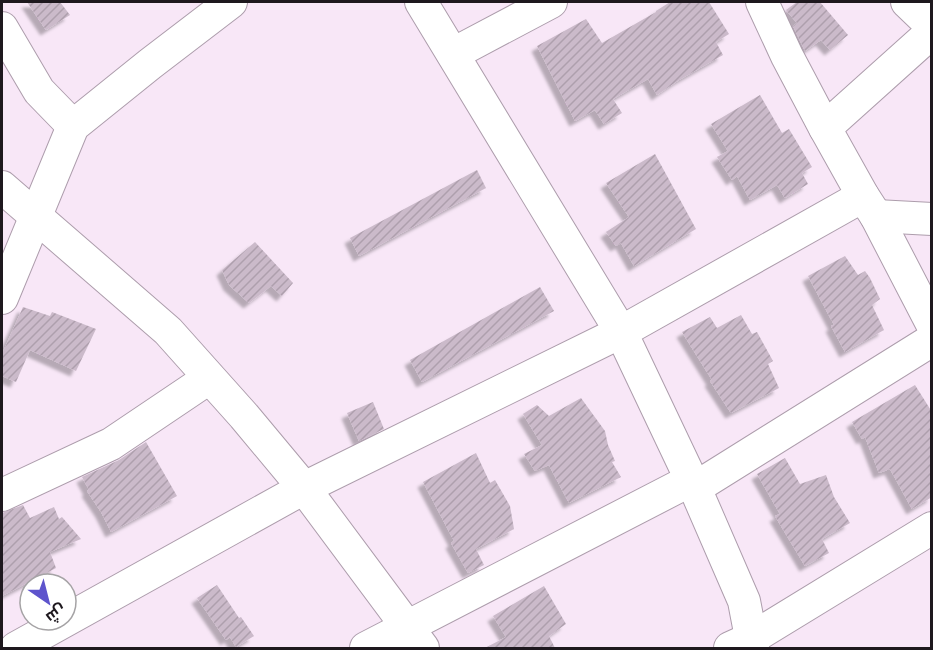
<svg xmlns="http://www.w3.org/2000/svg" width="933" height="650" viewBox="0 0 933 650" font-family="Karla,Cairo,sans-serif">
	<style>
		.building { fill: url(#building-hatch); filter: url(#shadow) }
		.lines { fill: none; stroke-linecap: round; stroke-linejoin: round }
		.minor-casing { stroke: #ad9dac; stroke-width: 34 }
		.minor { stroke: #fff; stroke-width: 32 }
	</style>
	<defs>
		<pattern id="building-hatch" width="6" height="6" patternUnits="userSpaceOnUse" patternTransform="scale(1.5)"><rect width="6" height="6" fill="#cbbaca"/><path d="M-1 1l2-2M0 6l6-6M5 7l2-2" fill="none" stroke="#ae9fad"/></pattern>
		<filter id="shadow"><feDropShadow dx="-5.5" dy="5.5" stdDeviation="1.5" flood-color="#0004"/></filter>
	</defs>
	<rect width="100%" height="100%" fill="#f8e7f7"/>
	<!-- building -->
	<g class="building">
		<polygon points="27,2 60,2 70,15 46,30"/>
		<polygon points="670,2 709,2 729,34 716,42 723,55 679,80 657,95 648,79 613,99 622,113 604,124 595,110 575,121 537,46 586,19 602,43 656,12 656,11"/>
		<polygon points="797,2 820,2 848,35 830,50 821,40 805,51 793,26 797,23 786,10"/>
		<polygon points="760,95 782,133 789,129 812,167 802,173 808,184 785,198 777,185 750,200 737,176 732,180 717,157 728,151 711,124"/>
		<polygon points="655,154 696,229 634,266 621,243 616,246 606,232 629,217 606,183"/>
		<polygon points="477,170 486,188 359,256 350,238"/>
		<polygon points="255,242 293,283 282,296 271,286 249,303 229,285 222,270"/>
		<polygon points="845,256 858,275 865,271 870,278 880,299 872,305 884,330 845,352 831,326 834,325 808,276"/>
		<polygon points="540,287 554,311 422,382 410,360"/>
		<polygon points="23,307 50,316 52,312 96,329 76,371 30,350 16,382 2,376 2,354"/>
		<polygon points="741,315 752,334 757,332 773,361 768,364 779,388 731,413 710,381 712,380 682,332 710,317 717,328"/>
		<polygon points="915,385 932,412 932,497 912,509 890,469 879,473 865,437 862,439 852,422"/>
		<polygon points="581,398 605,431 608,445 615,461 612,462 621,477 569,503 549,465 535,471 524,454 542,445 523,414 537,405 549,416"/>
		<polygon points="373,402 384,429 359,441 347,413"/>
		<polygon points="146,442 177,496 111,532 101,512 87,491 89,490 82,477 119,460"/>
		<polygon points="476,453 490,483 495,480 510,506 514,529 476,549 484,565 468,573 451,543 454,541 423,482"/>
		<polygon points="785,458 800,484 826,475 834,497 850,523 822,539 829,553 805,566 775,516 780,514 757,474"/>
		<polygon points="23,505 30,518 54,507 59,519 62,517 81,539 50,552 56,568 2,596 2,513"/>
		<polygon points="217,585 239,618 241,617 254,636 236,647 230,637 226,640 197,598"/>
		<polygon points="544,586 566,624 549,636 555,648 485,648 506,637 493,616"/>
	</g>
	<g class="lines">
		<defs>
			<g id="minor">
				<polyline points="421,2 621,332 695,488 744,601 753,648"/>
				<polyline points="762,2 787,56 825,128"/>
				<polyline points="907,2 932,26"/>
				<polyline points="2,28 39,91 73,126"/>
				<polyline points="932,32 825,128 863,196 876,216 932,324"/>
				<polyline points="453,54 551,2"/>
				<polyline points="2,187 168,331 244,416 304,488 423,648"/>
				<polyline points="876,216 932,219"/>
				<polyline points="2,298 73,126 150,64 231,2"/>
				<polyline points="695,488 932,340"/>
				<polyline points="2,495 111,444 209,378"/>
				<polyline points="16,648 304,488 621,332 863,196"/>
				<polyline points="366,648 691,480"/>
				<polyline points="730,648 752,638 932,528"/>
			</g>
		</defs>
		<!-- minor casing -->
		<use href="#minor" class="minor-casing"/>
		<!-- minor -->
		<use href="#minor" class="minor"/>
	</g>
	<!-- border -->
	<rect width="933" height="650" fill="none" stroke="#1e181e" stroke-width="6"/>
	<!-- north arrow -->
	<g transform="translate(48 602) rotate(145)"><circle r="28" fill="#ffffff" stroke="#a5a3a5" stroke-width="1.5"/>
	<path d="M0-4.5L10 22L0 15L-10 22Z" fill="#5e54cc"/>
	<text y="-9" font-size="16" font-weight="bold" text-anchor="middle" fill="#1e181e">ش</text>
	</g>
</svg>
